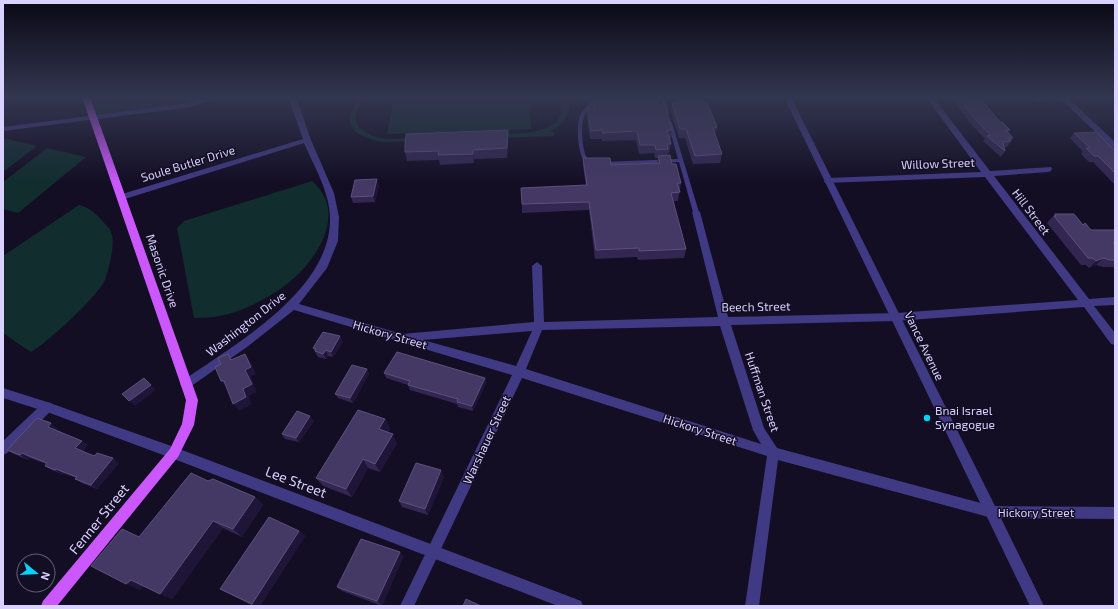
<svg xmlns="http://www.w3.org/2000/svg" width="1118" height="609" viewBox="0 0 1118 609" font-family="'Exo 2',sans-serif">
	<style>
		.green { fill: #112d2e }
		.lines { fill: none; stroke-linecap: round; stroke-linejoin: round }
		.service { fill: #403983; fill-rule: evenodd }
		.minor { fill: #403983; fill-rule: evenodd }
		.tertiary { fill: #403983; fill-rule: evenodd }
		.primary { fill: #cb58ff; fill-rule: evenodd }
		.wall { fill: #332752 }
		.shaded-wall { fill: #1e1538 }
		.building { fill: #443965; stroke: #5c517d }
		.poi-dot { fill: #00d3fc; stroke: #130e24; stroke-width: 1.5 }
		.labels { text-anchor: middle; stroke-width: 3; stroke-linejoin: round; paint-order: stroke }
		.street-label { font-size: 12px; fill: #d9d1ff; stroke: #130e24 }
		.poi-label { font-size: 12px; fill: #d9d1ff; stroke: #130e24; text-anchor: start }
		.near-street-label { font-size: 14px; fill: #d9d1ff; stroke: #130e24 }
	</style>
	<rect width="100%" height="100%" fill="#130e24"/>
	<!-- green -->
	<g class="green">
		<polygon points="86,97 210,97 191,103 93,117"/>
		<path d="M364 97H371C339 117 361 137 389 139L522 133C540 132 560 127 563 107L559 97H565C576 112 563 125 549 132H554V136L387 142C358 140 333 122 364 97Z"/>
		<polygon points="394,97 529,97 531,129 387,134"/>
		<polygon points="3,138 37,146 3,172"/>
		<polygon points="47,148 86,157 18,213 3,209 3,182"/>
		<path d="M312 181C346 210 321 254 294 278 281 290 264 300 248 307 231 315 213 318 194 318L177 228 184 221Z"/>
		<path d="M79 205C91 208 97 215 105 224 107 226 110 229 111 232 116 242 109 269 105 280 98 296 47 343 31 352L3 333V256Z"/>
	</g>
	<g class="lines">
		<!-- service -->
		<g class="service">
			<path d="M598 97H604C597 102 589 106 585 115 580 124 582 146 586 156 587 159 590 161 592 163L590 165C587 163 584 162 583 159 578 151 576 124 580 115 584 107 591 102 598 97Z"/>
			<polygon points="661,97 665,97 668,110 668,111 664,111 664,110"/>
			<polygon points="668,122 672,122 672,123 699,212 698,213 694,213 693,212 679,162 603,166 601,164 603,162 678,159 668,123"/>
		</g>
		<!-- minor -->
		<g class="minor">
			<polygon points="207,97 219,97 191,107 3,131 3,127 190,103"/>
			<path d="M288 97H296L311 140 334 193 339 217 338 241 327 268 299 304 402 334 534 322 532 266 537 262 542 266 544 322 718 317 692 212 696 209 700 212 728 317 896 313 1078 300 985 177 825 183 824 181 828 178 981 172 926 97H933L990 171 1051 167 1052 169 1051 171 1048 172 994 176 1089 299 1115 297V305L1094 306 1115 333V345L1111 344 1084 307 896 321 731 325 764 428 777 448 992 506 1115 507V519L992 518 778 460 759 606H745L767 456 522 378 414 606H400L512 375 294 310 247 347 190 387 186 389 182 387 180 384 182 381C235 344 331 291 330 218 330 193 314 166 304 143L125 199H119L118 197 119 195 303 139ZM720 326 753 430 761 444 526 369 542 330ZM532 331 516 366 423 340Z"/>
			<polygon points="1059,97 1067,97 1115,142 1115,149 1112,148"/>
			<polygon points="47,402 51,403 53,407 51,411 7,453 3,455 3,441 43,403"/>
		</g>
		<!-- tertiary -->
		<g class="tertiary">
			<polygon points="784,97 791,97 996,508 1044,606 1030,606"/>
			<polygon points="3,388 47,402 174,447 576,599 581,601 583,606 558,606 174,459 47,412 3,398"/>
		</g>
		<!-- primary -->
		<polygon class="primary" points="82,97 90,97 198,400 194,425 178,457 57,606 41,606 43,601 170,449 182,424 186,400"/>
	</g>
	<!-- wall -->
	<g class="wall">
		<polygon points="601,97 657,97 659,104 672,130 671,138 669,138 671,144 669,153 668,153 667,155 672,164 681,183 678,201 673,201 686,249 684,258 638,260 637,257 595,259 589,210 522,213 522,204 586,186 583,166 583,158 611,165 657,163 658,158 655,158 654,153 639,154 636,140 602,141 602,139 590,139 587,117 587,108 593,108 593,101 601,101"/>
		<polygon points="673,97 703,97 717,127 715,134 722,154 720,163 693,164 685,138 679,138 671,112 672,103 675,103"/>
		<polygon points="950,97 973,97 1010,130 1008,132 1013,138 1007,147 1004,147 1005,151 1001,157 983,141 985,139 972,125"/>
		<polygon points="1032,97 1052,97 1049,102 1037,102"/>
		<polygon points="508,130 508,140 507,158 474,159 474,163 440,165 439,160 407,161 405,152"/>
		<polygon points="1074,133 1115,151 1115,185 1093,162 1089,162 1081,154 1083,152 1070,138"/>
		<polygon points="379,185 375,202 353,203 351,197"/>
		<polygon points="1055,214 1083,225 1091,230 1115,230 1115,267 1103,267 1096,265 1089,268 1086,265 1081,265 1047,223"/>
		<polygon points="343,342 333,357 328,356 326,359 318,357 313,348"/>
		<polygon points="367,369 369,374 353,403 338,398 335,394"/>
		<polygon points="384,373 485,378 486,383 473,411 458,407 457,404 410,390 408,385 386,378"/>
		<polygon points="385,419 390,428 388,432 397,443 380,472 368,468 352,497 323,486 316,478"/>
		<polygon points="314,421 299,442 285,439 282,434"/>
		<polygon points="57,428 56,430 88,445 83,451 94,456 119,463 97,489 82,483 75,479 76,478 63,473 62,474 52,470 45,466 46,464 30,458 28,460 14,454 7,450"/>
		<polygon points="444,477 428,515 402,507 399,501"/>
		<polygon points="255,497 263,505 242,537 223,528 172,599 144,586 139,590 139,537"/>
		<polygon points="299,531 305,536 260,606 253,606 220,589"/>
		<polygon points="400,552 403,557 382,606 342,591 337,587"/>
	</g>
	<!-- shaded-wall -->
	<g class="shaded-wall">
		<polygon points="508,130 508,140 507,158 507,148"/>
		<polygon points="473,150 474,159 474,163 473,154"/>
		<polygon points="377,179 379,185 375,202 373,196"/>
		<polygon points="1103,258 1096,265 1089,268 1096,261"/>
		<polygon points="340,336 343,342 333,357 331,352"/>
		<polygon points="326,350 328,356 326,359 323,354"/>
		<polygon points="245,354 250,361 256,374 251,377 257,392 249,396 252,404 240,411 233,404 243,389"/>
		<polygon points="367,369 369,374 353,403 350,398"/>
		<polygon points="485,378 486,383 473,411 472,406"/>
		<polygon points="221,381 224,381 227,389"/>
		<polygon points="151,385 156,390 135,406 129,401"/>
		<polygon points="310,416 314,421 299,442 296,438"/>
		<polygon points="385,419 390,428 384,438 379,429"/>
		<polygon points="51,423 57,428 54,431 48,427"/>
		<polygon points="393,434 397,443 380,472 375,464"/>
		<polygon points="82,441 88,445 81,453 75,448"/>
		<polygon points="22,453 30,458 28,460 20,455"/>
		<polygon points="113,458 119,463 97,489 91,485"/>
		<polygon points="363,459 368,468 352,497 346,489"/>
		<polygon points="56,469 63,473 62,474 55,470"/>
		<polygon points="441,470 444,477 428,515 425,509"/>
		<polygon points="255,497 263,505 242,537 233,529"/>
		<polygon points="213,521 223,528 172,599 160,594"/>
		<polygon points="299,531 305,536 260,606 254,606 252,604"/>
		<polygon points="400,552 403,557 382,606 377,601"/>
		<polygon points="131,580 144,586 139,590 126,584"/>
	</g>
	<!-- building -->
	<g class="building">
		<polygon points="601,97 657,97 659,104 665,104 672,130 667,130 671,144 667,144 668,149 656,150 655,145 640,145 637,131 603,133 602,130 591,131 587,108 594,108 593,101 602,101"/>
		<polygon points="677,97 703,97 704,102 707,102 717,127 713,128 722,154 695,156 686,129 680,129 672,103 679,103"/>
		<polygon points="958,97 980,98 1000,122 1002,122 1010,130 1006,130 1013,138 1009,138 1011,141 1003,142 1005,151 987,136 990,135 976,120"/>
		<polygon points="508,130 507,148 473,150 473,154 438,155 439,151 405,152 405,146 406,134"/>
		<polygon points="1096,132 1115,151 1115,173 1098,156 1094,156 1086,148 1090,148 1074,133"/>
		<polygon points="670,155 672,164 676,164 681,183 677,183 680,192 671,193 686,249 639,251 639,248 596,250 589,202 522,204 521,188 587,185 583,158 610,158 611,165 660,163 658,156"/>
		<polygon points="377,179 373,196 351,197 355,180"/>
		<polygon points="1055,214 1074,214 1083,225 1085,223 1091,230 1115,230 1115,243 1113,242 1115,245 1115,260 1110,260 1103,258 1096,261 1093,258 1088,258 1054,216 1056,216"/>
		<polygon points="323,332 340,336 331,352 326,350 323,354 315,351 316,349 313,348"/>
		<polygon points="397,352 485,378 472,406 457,402 458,399 408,385 410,381 384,373"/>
		<polygon points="228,354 231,360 245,354 251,367 245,370 252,384 243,389 246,397 233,404 224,381 221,381 215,367 221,364 218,358"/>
		<polygon points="352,365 367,369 350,398 335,394"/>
		<polygon points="144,378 151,385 129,401 122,394"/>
		<polygon points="358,410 385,419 379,429 393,434 375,464 363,459 346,489 316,478"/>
		<polygon points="297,411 310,416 296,438 282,434"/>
		<polygon points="37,418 51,423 48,427 82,441 75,448 94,456 97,453 113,458 91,485 75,479 77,477 56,469 55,470 45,466 47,463 22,453 20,455 7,450"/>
		<polygon points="416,463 441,470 425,509 399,501"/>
		<polygon points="191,473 208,481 213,479 255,497 233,529 213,521 160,594 131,580 126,584 91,566 122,529 139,537"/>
		<polygon points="269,517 299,531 252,604 220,589"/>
		<polygon points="361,539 400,552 377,601 337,587"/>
		<polygon points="466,599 481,606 463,606"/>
	</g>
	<!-- sky -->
	<linearGradient id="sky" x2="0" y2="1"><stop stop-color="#0a0814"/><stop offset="0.53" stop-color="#333650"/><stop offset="1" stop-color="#333650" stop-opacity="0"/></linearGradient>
	<rect width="1118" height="183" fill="url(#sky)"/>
	<!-- markers -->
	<circle class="poi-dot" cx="927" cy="418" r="4"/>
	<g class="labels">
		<!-- street labels -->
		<g class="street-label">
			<text transform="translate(188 164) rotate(-17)" y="4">Soule Butler Drive</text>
			<text transform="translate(938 164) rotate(-2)" y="4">Willow Street</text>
			<text transform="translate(1031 212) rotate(53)" y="4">Hill Street</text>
			<text transform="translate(162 271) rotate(71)" y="4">Masonic Drive</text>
			<text transform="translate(756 307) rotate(-1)" y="4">Beech Street</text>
			<text transform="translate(246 324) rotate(-38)" y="4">Washington Drive</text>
			<text transform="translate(390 335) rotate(16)" y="4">Hickory Street</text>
			<text transform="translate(924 346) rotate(64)" y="4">Vance Avenue</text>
			<text transform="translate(762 392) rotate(71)" y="4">Huffman Street</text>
			<text transform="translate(700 430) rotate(18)" y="4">Hickory Street</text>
			<text transform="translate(487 440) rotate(-65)" y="4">Warshauer Street</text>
			<text x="1036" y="517">Hickory Street</text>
		</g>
		<!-- poi labels -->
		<g class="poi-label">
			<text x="935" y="415">Bnai Israel<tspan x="935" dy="14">Synagogue</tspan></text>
		</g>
		<!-- near-street labels -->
		<g class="near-street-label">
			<text transform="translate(296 482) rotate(21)" y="5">Lee Street</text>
			<text transform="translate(99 519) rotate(-51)" y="5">Fenner Street</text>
		</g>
	</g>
	<!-- border -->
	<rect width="1118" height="609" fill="none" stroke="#d9d1ff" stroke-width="8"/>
	<!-- north arrow -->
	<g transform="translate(36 573) rotate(108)"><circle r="19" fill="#130e24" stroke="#625c7c"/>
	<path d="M0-3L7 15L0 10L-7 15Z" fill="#00d3fc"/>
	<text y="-6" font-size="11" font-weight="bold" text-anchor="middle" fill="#d9d1ff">N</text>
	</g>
</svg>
